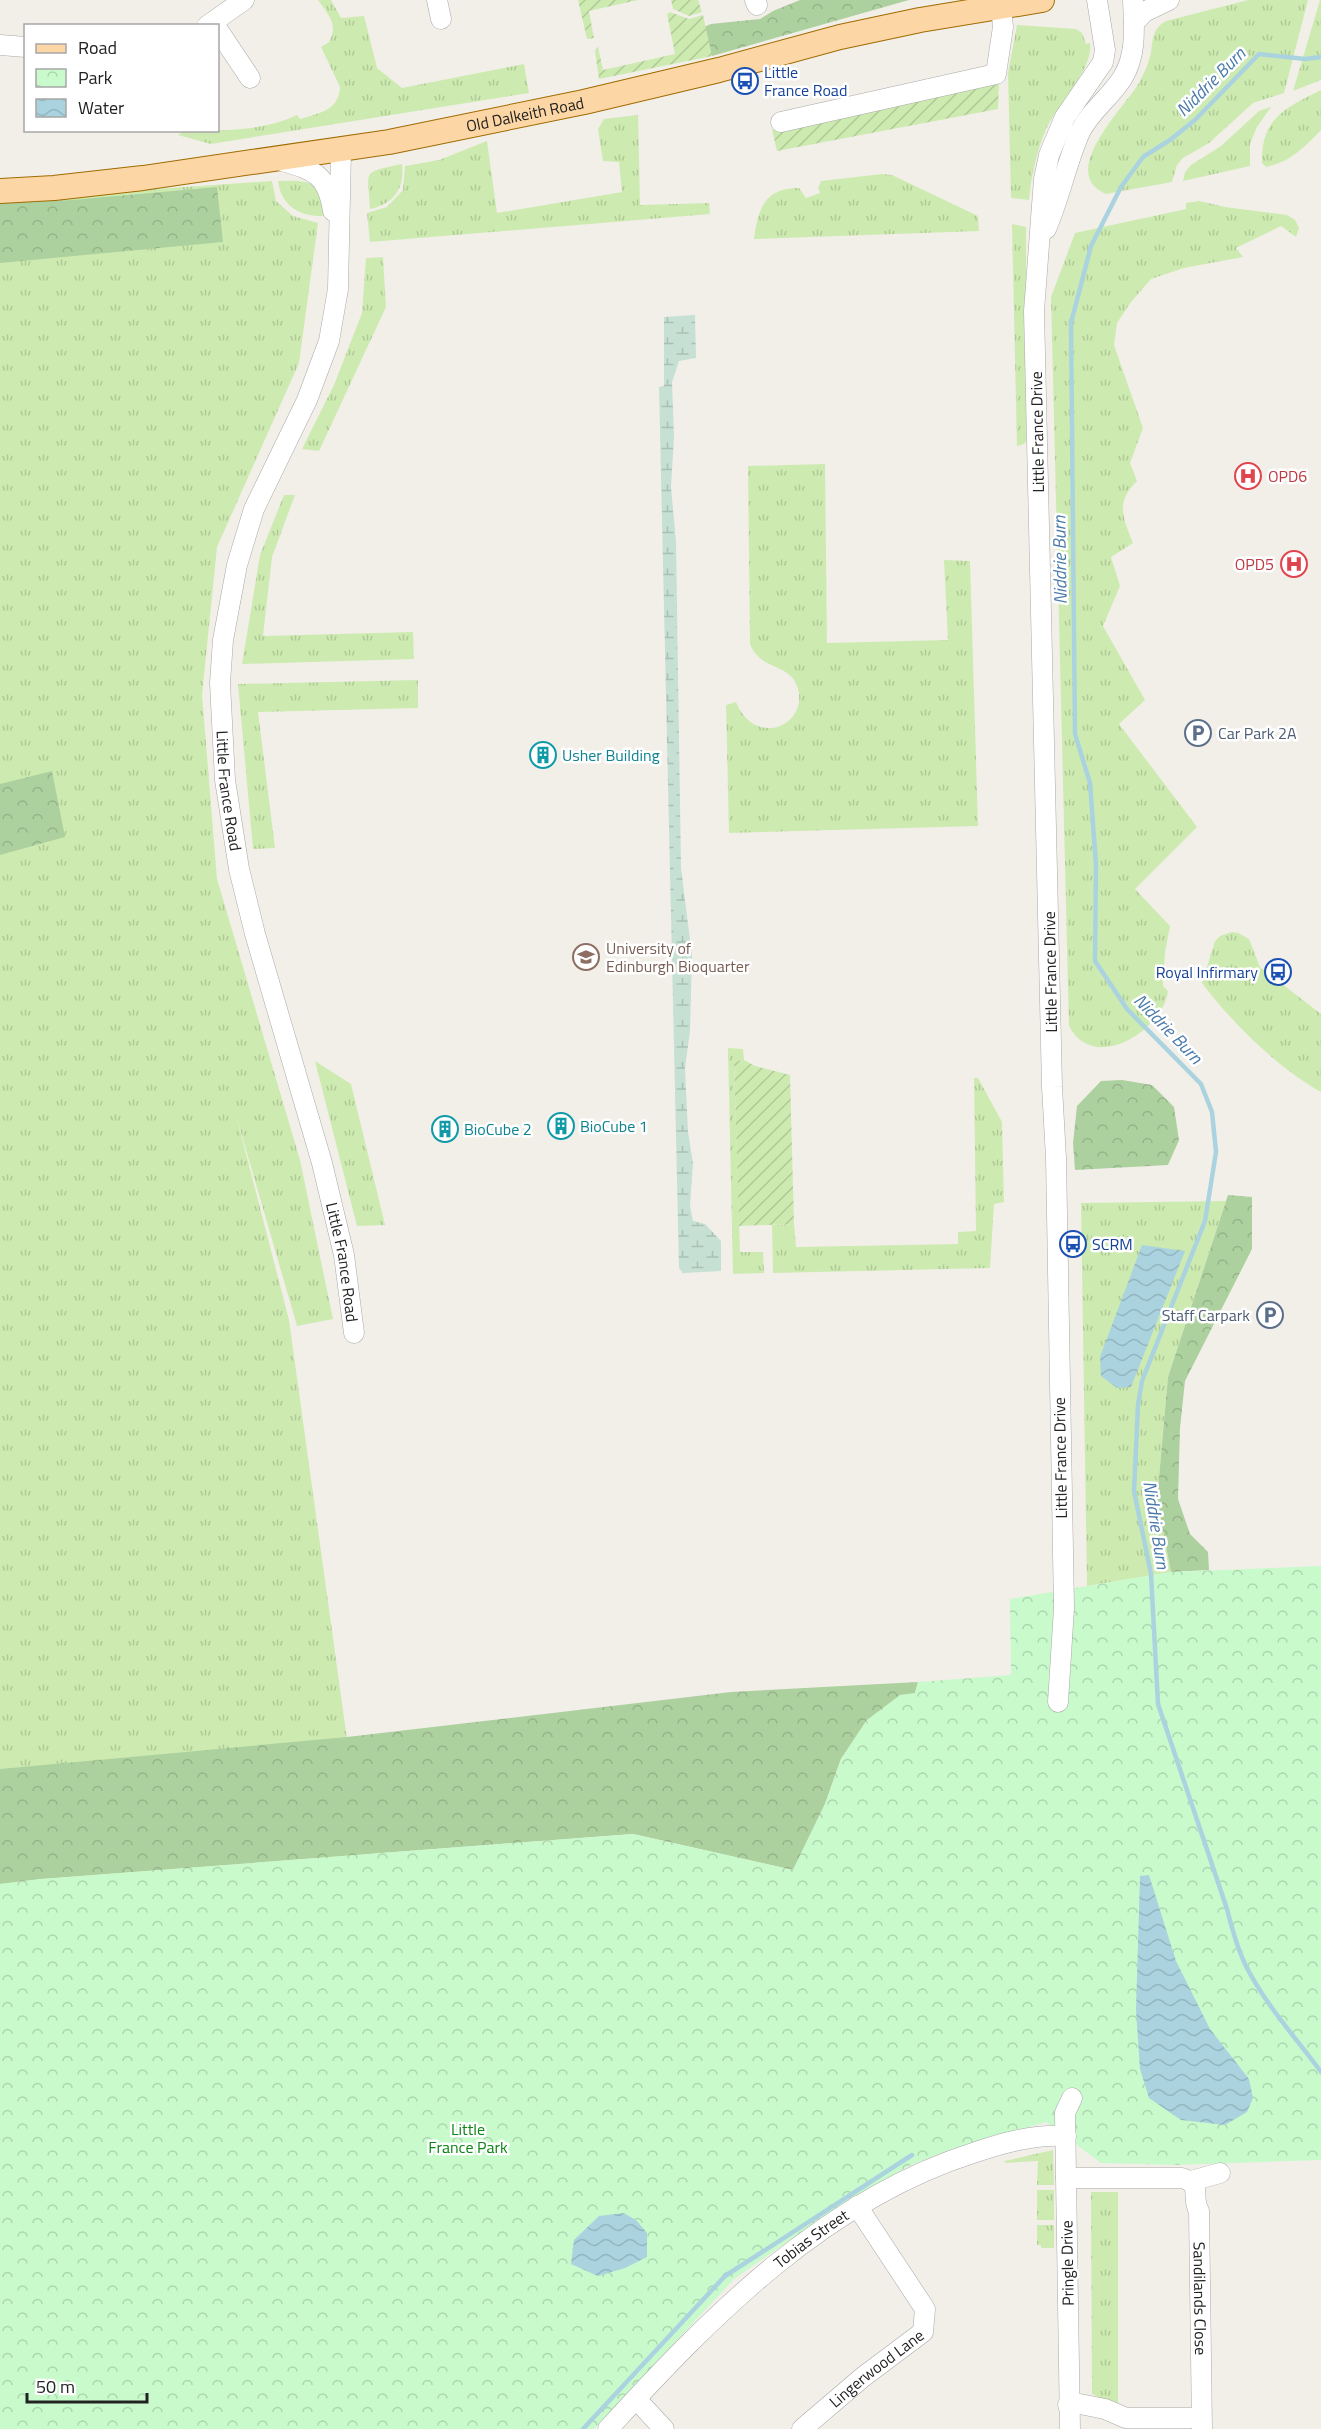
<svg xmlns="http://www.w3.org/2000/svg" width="1321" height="2429" viewBox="0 0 1321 2429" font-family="'Titillium Web',sans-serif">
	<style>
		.grass { fill: url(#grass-tufts) }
		.forest { fill: url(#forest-crowns) }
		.wetland { fill: url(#wetland-marsh) }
		.park { fill: url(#park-crowns) }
		.garden { fill: url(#garden-furrows) }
		.water { fill: url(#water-waves) }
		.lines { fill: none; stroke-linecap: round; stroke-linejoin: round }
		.stream { stroke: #aad3df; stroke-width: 4.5 }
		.minor-casing { stroke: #a9a9a9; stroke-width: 21 }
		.major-casing { stroke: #a06b00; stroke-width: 26 }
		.minor { stroke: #fff; stroke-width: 20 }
		.major { stroke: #fcd6a4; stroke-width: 24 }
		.labels { text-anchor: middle; stroke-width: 5; stroke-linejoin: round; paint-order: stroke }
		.transit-label { font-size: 16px; fill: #164399; stroke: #fff; text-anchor: start }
		.street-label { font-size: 16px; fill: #222; stroke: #fff }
		.health-label { font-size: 16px; fill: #be3a42; stroke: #fff; text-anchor: start }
		.service-label { font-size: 16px; fill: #4e5e75; stroke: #fff; text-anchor: start }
		.culture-label { font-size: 16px; fill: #0d838f; stroke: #fff; text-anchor: start }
		.education-label { font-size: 16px; fill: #785e54; stroke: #fff; text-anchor: start }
		.park-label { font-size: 16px; fill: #0c8416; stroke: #fff }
		.water-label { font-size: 18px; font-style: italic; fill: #4a7aab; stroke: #fff }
	</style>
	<defs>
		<pattern id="grass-tufts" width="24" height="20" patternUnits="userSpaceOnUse" patternTransform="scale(1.5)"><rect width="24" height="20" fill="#cdebb0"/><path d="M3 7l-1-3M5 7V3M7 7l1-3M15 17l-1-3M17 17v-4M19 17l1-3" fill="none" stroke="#b0c997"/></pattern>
		<pattern id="forest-crowns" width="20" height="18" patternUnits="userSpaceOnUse" patternTransform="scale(1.5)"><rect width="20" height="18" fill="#add19e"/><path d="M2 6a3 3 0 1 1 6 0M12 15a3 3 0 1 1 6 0" fill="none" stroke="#95b388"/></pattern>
		<pattern id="wetland-marsh" width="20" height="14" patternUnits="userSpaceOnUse" patternTransform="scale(1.5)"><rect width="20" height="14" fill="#c6e0d4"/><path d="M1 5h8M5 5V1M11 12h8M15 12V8" fill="none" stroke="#aac0b6"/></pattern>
		<pattern id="park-crowns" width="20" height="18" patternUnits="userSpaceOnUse" patternTransform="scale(1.5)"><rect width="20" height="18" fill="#c8facc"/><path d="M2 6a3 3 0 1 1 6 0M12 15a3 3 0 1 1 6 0" fill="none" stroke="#acd6af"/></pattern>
		<pattern id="garden-furrows" width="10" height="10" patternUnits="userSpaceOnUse" patternTransform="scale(1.5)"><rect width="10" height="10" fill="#cdebb0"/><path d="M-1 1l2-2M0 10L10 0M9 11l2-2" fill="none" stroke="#b0c997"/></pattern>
		<pattern id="water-waves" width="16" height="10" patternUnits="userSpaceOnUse" patternTransform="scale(1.5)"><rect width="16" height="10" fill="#aad3df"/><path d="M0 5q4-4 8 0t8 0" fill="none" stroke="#92b5bf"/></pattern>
	</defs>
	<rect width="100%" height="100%" fill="#f2efe9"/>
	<!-- grass -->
	<g class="grass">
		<path d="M318 0H331L341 18 364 16 377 68 402 88 524 64 529 93 211 144 178 135 184 131C222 130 261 132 297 115L300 119C319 113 339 111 340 87L321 47 329 42C339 25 328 14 318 0Z"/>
		<path d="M1248 0H1308L1284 93 1253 103 1209 143 1183 158 1177 165 1172 182 1106 194C1056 173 1125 107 1139 83 1144 73 1149 63 1151 52 1153 39 1152 29 1166 21Z"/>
		<polygon points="1320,0 1321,0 1321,80 1293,91"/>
		<path d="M1017 25 1076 29 1082 33 1086 44 1090 43C1094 70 1055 106 1045 132 1036 153 1031 178 1029 200L1011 198 1008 73Z"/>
		<path d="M1321 90V130C1304 148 1290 162 1266 167L1262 163C1261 118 1285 108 1321 90Z"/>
		<polygon points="1271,107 1257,127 1250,144 1250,166 1183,181 1185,172 1191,165 1221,146 1259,111"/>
		<polygon points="638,115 640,205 709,203 710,214 370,242 367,213 387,207 403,190 405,166 439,160 487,141 497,213 622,192 619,162 603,161 598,129 604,119"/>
		<path d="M402 164C405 188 394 204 370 209 369 170 359 173 402 164Z"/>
		<path d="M882 174 892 175 978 216 979 231 754 239C758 208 765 188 799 188L806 198 820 193 818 188 821 181Z"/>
		<polygon points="272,181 276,201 293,216 318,223 299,363 217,547 202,695 217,879 300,1160 333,1319 297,1326 236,1115 289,1320 363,1855 41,1879 0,1884 0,200"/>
		<path d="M278 181C315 180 317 181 324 216 300 217 281 206 278 181Z"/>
		<path d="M1199 201 1225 207 1287 215 1295 220 1299 228 1296 237 1281 226 1236 248 1243 257 1184 268 1151 279 1131 302 1117 323 1114 345 1143 428 1130 463 1137 481C1115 502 1123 518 1133 543L1111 557 1120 586 1103 626 1145 700 1119 724 1197 827 1135 889 1170 926 1165 952 1163 986 1168 991C1164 1029 1094 1075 1069 1026L1051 297 1075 233 1186 209V203Z"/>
		<polygon points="1012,224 1026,227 1026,441 1024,444 1017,446"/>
		<polygon points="383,257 386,307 319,451 302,449 334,385 362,313 366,258"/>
		<path d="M825 464 827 643 948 640 944 560 970 561 978 826 729 833 726 705 736 702C755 749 808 725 798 689 791 662 761 672 750 644L748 466Z"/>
		<polygon points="284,495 295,495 272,557 263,636 413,632 414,659 242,664 260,555"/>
		<polygon points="418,680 418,708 258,712 275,848 253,849 238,684"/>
		<path d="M1232 932 1238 933 1249 939 1260 967 1321 1014V1092C1279 1069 1231 1022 1202 983L1215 941 1220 936Z"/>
		<polygon points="728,1048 743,1049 744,1060 734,1061 740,1252 763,1252 764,1273 733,1274"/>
		<polygon points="315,1061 351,1084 385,1225 357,1226"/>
		<polygon points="974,1078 978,1078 1002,1122 1004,1202 994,1204 990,1268 773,1273 772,1225 794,1224 796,1247 958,1244 958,1232 976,1231"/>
		<polygon points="1226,1201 1168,1377 1157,1500 1171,1572 1087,1586 1081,1203"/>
		<polygon points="1053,2150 1054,2185 1037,2185 1038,2161 1005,2163 1005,2161"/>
		<rect x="1037" y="2190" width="17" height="30"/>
		<polygon points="1091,2192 1118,2192 1118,2406 1092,2394"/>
		<polygon points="1037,2225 1054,2225 1054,2248 1041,2248 1041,2245 1037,2245"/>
	</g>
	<!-- forest -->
	<g class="forest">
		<polygon points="800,0 909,0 712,56 700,47 697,30 711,24 760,19 773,11"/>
		<polygon points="217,187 223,242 0,263 0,203 72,200"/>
		<polygon points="52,771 65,837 0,855 0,784"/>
		<polygon points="1122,1080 1152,1085 1174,1107 1179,1140 1168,1165 1075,1170 1073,1143 1077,1106 1101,1081"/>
		<polygon points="1228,1195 1252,1197 1252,1249 1185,1381 1180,1428 1178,1499 1190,1534 1208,1552 1209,1570 1171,1572 1157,1500 1168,1377"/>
		<polygon points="918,1682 915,1693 867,1720 841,1759 825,1804 793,1870 633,1834 41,1879 0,1884 0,1769 347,1737 731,1692"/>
	</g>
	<!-- wetland -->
	<polygon class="wetland" points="695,315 696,358 679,361 672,382 674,437 671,487 676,542 681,868 692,956 690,1031 685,1068 688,1132 693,1163 690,1206 693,1221 705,1224 721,1241 721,1271 683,1273 679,1268 659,387 664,386 664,317"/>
	<!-- park -->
	<polygon class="park" points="1321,1566 1321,2160 1175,2165 1101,2163 1046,2122 949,2150 909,2166 827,2214 734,2279 594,2429 0,2429 0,1884 41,1879 633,1834 793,1870 825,1804 841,1759 867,1720 900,1695 915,1693 918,1682 1011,1675 1010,1599 1171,1572"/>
	<!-- garden -->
	<g class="garden">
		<polygon points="578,0 638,0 589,11 594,38 587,39"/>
		<polygon points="671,0 698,0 702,12 689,16 673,9"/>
		<polygon points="670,12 689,19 703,15 712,56 599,79 595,51 598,47 603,70 675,54 667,14"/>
		<polygon points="999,80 998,109 777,151 772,130"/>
		<polygon points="744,1060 755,1066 790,1075 794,1224 739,1226 734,1061"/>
	</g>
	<!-- water -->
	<g class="water">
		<polygon points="1142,1245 1185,1251 1131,1387 1117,1388 1101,1376 1100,1357"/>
		<polygon points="1149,1875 1176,1961 1210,2029 1249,2079 1253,2098 1247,2112 1225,2125 1181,2120 1149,2098 1140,2069 1136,2010 1140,1876"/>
		<polygon points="624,2213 637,2221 647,2233 647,2257 625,2268 598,2276 571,2264 574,2240 599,2216"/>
	</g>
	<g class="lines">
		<!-- stream -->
		<g class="stream">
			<path d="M1321 57 1305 59 1259 54 1195 120 1170 140 1143 157 1121 187 1091 246 1071 323 1075 734 1090 783 1096 865 1095 961 1127 1009 1201 1084 1212 1112 1216 1152 1205 1221 1142 1381 1138 1405 1134 1491 1151 1574 1158 1704 1227 1909C1232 1929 1237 1948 1246 1966 1265 2004 1296 2038 1321 2072"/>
			<polyline points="583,2429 725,2276 912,2155"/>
		</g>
		<defs>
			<g id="minor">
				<polyline points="437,0 441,19"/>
				<polyline points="755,0 757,5"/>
				<polyline points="1134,23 1144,12 1169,0"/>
				<polyline points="207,26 244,0"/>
				<polyline points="218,30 250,78"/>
				<polyline points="0,45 26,47"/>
				<polyline points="781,122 996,74 1003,27 1001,6"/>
				<path id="s1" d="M341 150 338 289 329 341 307 400 254 509 237 565 223 640 220 683 225 780 239 869 255 934 322 1163 344 1255 354 1333"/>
				<path d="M276 159C311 170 327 171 333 211"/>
				<path d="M1046 229C1060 197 1066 164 1080 132 1090 111 1111 97 1123 77 1137 54 1134 26 1133 0"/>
				<polyline points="1058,1702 1064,1608 1056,1158 1052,1087 1034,311 1044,179 1049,155 1065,117 1103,62 1105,50 1097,0"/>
				<path id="s2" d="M1066 2178H1182C1204 2185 1190 2196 1199 2211L1202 2429"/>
				<polyline points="1191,2181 1220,2173"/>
				<polyline points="636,2399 664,2429"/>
				<polyline points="1068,2405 1080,2404 1105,2409 1126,2418 1201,2418"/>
				<path id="s3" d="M608 2429C712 2315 826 2199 976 2152 1005 2142 1035 2134 1066 2136"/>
				<path id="s4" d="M802 2429 863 2377 923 2332 925 2309 857 2206"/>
				<polyline points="1070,2429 1065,2113 1072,2098"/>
			</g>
			<g id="major">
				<path id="s5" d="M0 191 54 188 143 178 389 142 584 102 719 70 840 37 920 20 1042 0"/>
			</g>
		</defs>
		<!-- minor casing -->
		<use href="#minor" class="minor-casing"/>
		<!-- major casing -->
		<use href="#major" class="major-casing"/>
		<!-- minor -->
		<use href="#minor" class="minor"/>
		<!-- major -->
		<use href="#major" class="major"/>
	</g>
	<!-- icons -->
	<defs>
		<symbol id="bus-ring" viewBox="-11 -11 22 22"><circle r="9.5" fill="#fff" stroke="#1a4fb4" stroke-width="1.5"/><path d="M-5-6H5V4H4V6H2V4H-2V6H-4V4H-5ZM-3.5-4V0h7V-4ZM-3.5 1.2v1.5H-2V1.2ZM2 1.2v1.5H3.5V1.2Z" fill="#1a4fb4"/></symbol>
		<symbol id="hospital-ring" viewBox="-11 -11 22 22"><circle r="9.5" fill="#fff" stroke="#e0444e" stroke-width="1.5"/><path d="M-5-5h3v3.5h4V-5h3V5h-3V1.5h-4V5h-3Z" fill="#e0444e"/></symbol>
		<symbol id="parking-ring" viewBox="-11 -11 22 22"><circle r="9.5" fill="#fff" stroke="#5c6f8a" stroke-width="1.5"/><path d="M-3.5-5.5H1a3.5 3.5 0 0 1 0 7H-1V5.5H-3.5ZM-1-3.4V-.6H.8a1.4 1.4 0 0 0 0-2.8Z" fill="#5c6f8a"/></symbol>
		<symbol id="building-ring" viewBox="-11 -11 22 22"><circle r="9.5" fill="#fff" stroke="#0f9aa8" stroke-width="1.5"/><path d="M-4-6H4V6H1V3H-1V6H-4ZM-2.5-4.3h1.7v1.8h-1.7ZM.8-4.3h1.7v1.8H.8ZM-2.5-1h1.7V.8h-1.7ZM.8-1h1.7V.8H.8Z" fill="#0f9aa8"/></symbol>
		<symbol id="university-ring" viewBox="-11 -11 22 22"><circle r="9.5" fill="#fff" stroke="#8d6e63" stroke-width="1.5"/><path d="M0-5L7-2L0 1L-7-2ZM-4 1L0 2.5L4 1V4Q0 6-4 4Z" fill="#8d6e63"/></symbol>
	</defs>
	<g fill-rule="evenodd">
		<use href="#bus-ring" x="730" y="66" width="30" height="30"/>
		<use href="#hospital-ring" x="1233" y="461" width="30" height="30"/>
		<use href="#hospital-ring" x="1279" y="549" width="30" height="30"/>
		<use href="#parking-ring" x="1183" y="718" width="30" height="30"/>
		<use href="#building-ring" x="528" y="740" width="30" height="30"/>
		<use href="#university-ring" x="571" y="942" width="30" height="30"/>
		<use href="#bus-ring" x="1263" y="957" width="30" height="30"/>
		<use href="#building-ring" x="546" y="1111" width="30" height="30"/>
		<use href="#building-ring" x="430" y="1114" width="30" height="30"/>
		<use href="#bus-ring" x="1058" y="1229" width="30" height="30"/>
		<use href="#parking-ring" x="1255" y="1300" width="30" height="30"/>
	</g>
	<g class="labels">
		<!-- transit labels -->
		<g class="transit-label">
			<text x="764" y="78">Little<tspan x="764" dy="18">France Road</tspan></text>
			<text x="1258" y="978" text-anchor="end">Royal Infirmary</text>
			<text x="1092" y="1250">SCRM</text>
		</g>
		<!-- street labels -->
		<g class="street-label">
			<text dy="6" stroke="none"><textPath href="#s5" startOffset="531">Old Dalkeith Road</textPath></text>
			<text transform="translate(1037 432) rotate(-91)" y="6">Little France Drive</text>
			<text dy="6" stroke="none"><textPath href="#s1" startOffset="662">Little France Road</textPath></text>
			<text transform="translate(1050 972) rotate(-91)" y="6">Little France Drive</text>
			<text dy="6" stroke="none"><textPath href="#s1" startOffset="1148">Little France Road</textPath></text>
			<text transform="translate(1060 1458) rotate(-91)" y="6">Little France Drive</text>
			<text dy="6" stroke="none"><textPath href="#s3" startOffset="279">Tobias Street</textPath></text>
			<text transform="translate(1067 2263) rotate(-91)" y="6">Pringle Drive</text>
			<text dy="6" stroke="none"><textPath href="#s2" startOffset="244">Sandilands Close</textPath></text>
			<text dy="6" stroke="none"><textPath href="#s4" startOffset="96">Lingerwood Lane</textPath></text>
		</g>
		<!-- health labels -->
		<g class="health-label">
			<text x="1268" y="482">OPD6</text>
			<text x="1274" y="570" text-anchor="end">OPD5</text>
		</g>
		<!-- service labels -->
		<g class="service-label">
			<text x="1218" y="739">Car Park 2A</text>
			<text x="1250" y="1321" text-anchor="end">Staff Carpark</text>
		</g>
		<!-- culture labels -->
		<g class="culture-label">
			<text x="562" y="761">Usher Building</text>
			<text x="580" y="1132">BioCube 1</text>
			<text x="464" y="1135">BioCube 2</text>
		</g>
		<!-- education labels -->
		<g class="education-label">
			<text x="606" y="954">University of<tspan x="606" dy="18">Edinburgh Bioquarter</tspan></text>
		</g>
		<!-- park labels -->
		<g class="park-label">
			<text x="468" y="2135">Little<tspan x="468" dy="18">France Park</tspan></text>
		</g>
		<!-- water labels -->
		<g class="water-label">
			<text transform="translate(1211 82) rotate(-45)" y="6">Niddrie Burn</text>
			<text transform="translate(1060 560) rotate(-91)" y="6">Niddrie Burn</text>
			<text transform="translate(1168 1029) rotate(46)" y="6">Niddrie Burn</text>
			<text transform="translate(1156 1525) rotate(81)" y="6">Niddrie Burn</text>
		</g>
	</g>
	<!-- legend -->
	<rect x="24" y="24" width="195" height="108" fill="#ffffff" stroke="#a7a7a7" stroke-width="1.5"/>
	<rect x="36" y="44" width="30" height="9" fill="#fcd6a4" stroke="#a7a7a7" stroke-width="1.5"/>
	<text x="78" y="54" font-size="18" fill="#222222">Road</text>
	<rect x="36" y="69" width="30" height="18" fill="url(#park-crowns)" stroke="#a7a7a7" stroke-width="1.5"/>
	<text x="78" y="84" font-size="18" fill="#222222">Park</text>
	<rect x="36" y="99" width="30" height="18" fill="url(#water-waves)" stroke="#a7a7a7" stroke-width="1.5"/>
	<text x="78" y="114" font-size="18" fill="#222222">Water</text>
	<!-- scale -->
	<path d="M27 2393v9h120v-9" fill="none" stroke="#222222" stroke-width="3"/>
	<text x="36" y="2393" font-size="18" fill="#222222" stroke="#ffffff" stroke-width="4.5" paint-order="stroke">50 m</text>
</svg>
